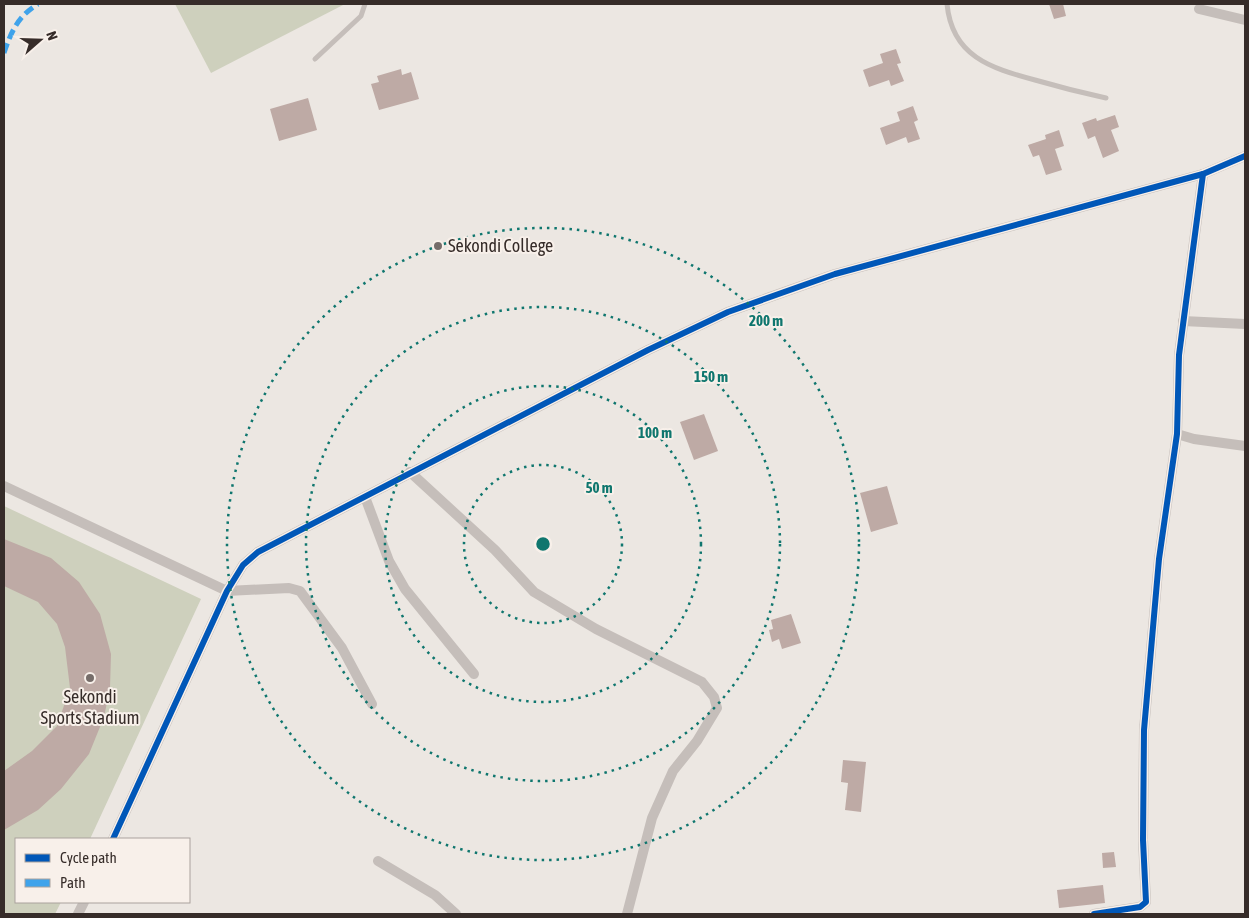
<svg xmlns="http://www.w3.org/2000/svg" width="1249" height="918" viewBox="0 0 1249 918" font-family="'Asap Condensed',sans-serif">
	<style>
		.green { fill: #ced0bd }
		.building { fill: #beaaa5 }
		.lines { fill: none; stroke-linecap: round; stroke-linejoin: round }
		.service { stroke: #c5beba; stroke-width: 5 }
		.minor { stroke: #c5beba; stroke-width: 10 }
		.quiet { stroke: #3fa3eb; stroke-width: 5; stroke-dasharray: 10 5; stroke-linecap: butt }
		.cycleway-casing { stroke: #f8f0ea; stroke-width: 9 }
		.cycleway { stroke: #0057b8; stroke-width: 6 }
		.ring { fill: none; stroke: #0f766e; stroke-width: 2.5; stroke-dasharray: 2.5 5 }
		.poi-dot { fill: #766d6a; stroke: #f8f0ea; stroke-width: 2 }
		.labels { text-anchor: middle; stroke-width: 4; stroke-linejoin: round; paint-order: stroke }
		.poi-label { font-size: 18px; fill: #362c29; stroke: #f8f0ea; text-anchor: start }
		.centre { fill: #0f766e; stroke: #f8f0ea; stroke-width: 2.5 }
		.ring-label { font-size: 15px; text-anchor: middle; font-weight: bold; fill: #0f766e; stroke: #f8f0ea; stroke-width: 4; stroke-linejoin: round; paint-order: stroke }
	</style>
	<rect width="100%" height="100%" fill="#ece7e2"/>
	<!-- green -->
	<g class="green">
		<polygon points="175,4 345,4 211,73"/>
		<polygon points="4,506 201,599 90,839 16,839 16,902 61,902 55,914 4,914"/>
	</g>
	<!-- building -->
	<g class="building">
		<polygon points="1049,4 1063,4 1066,16 1054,19"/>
		<polygon points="896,49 901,63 897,64 904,81 891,86 889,80 869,87 863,70 883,63 880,54"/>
		<polygon points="401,69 402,75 411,72 419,99 379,110 371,84 379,82 377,76"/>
		<polygon points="308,98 317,130 279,141 270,109"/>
		<polygon points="913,106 918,120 914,122 920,139 908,143 906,137 886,145 880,128 900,121 897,112"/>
		<polygon points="1115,115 1119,127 1111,130 1119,151 1103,158 1095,136 1088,139 1082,123 1096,118 1097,121"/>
		<polygon points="1059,130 1064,146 1055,149 1062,170 1046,175 1039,155 1033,157 1028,145 1046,139 1045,135"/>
		<polygon points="704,414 718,451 694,460 680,422"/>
		<polygon points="887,486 898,524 871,532 860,493"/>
		<polygon points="4,539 51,558 79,582 100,614 111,654 110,688 104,717 89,754 61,789 38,810 4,830 4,771 32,751 57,726 70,688 65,647 57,624 38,602 4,586"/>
		<polygon points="791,614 801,643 782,649 779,639 772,642 769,630 773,629 771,620"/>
		<polygon points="843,760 866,762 861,812 845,810 848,783 841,782"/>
		<polygon points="1114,852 1116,867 1103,868 1102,853"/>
		<polygon points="1103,885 1105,903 1059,908 1057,890"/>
	</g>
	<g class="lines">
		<!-- service -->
		<g class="service">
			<path d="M947 4C952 56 990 68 1035 80 1059 87 1083 93 1106 98"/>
			<polyline points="315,59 361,16 365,4"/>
		</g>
		<!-- minor -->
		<g class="minor">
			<polyline points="1199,9 1245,20"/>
			<polyline points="1183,321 1245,324"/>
			<polyline points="1177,434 1194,439 1245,446"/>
			<polyline points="410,472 495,550 534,592 596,629 702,682 714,697 717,708 697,741 673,771 652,818 627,914"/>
			<polyline points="4,486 227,591 289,588 300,591 342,648 372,704"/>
			<polyline points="365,497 389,561 405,589 474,674"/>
			<polyline points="113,839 227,591 243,565 258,552 648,350 728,312 835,274 1203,174 1245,156"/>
			<polyline points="378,861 435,895 456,914"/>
			<polyline points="78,914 84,902"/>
			<polyline points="1094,914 1140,907 1146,902 1143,840 1144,730 1159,559 1177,434 1179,355 1203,174"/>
		</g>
		<!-- quiet -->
		<path class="quiet" d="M4 53C11 32 18 16 38 4"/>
		<defs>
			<g id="cycleway">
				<polyline points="113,839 227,591 243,565 258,552 648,350 728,312 835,274 1203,174 1245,156"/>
				<polyline points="1094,914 1140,907 1146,902 1143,840 1144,730 1159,559 1177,434 1179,355 1203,174"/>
			</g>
		</defs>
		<!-- cycleway casing -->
		<use href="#cycleway" class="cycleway-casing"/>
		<!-- cycleway -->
		<use href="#cycleway" class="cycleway"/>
	</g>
	<!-- distance rings -->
	<g class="ring">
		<circle cx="543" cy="544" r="79"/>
		<circle cx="543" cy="544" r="158"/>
		<circle cx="543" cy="544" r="237"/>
		<circle cx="543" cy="544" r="316"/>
	</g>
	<!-- markers -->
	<g class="poi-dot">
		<circle cx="438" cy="246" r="5"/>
		<circle cx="90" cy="678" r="5"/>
	</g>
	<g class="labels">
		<!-- poi labels -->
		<g class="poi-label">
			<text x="448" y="252">Sekondi College</text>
			<text x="90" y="703" text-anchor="middle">Sekondi<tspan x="90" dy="21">Sports Stadium</tspan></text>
		</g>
	</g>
	<circle cx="543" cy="544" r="8" class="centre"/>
	<g class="ring-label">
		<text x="766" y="326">200 m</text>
		<text x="711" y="382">150 m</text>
		<text x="655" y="438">100 m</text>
		<text x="599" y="493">50 m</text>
	</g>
	<!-- border -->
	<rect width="1249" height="918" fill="none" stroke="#362c29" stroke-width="10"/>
	<!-- legend -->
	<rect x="15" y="838" width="175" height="65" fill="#f8f0ea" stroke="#aaa29d"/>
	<rect x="25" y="854" width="25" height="8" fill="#0057b8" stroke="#aaa29d"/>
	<text x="60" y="863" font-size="15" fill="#362c29">Cycle path</text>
	<rect x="25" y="879" width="25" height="8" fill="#3fa3eb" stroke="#aaa29d"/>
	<text x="60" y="888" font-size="15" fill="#362c29">Path</text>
	<!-- north arrow -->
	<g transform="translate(40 40) rotate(70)" stroke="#f8f0ea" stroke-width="4" paint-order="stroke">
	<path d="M0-4L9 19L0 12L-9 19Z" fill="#362c29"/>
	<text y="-8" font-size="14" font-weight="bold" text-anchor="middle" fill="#362c29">N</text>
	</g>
</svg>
